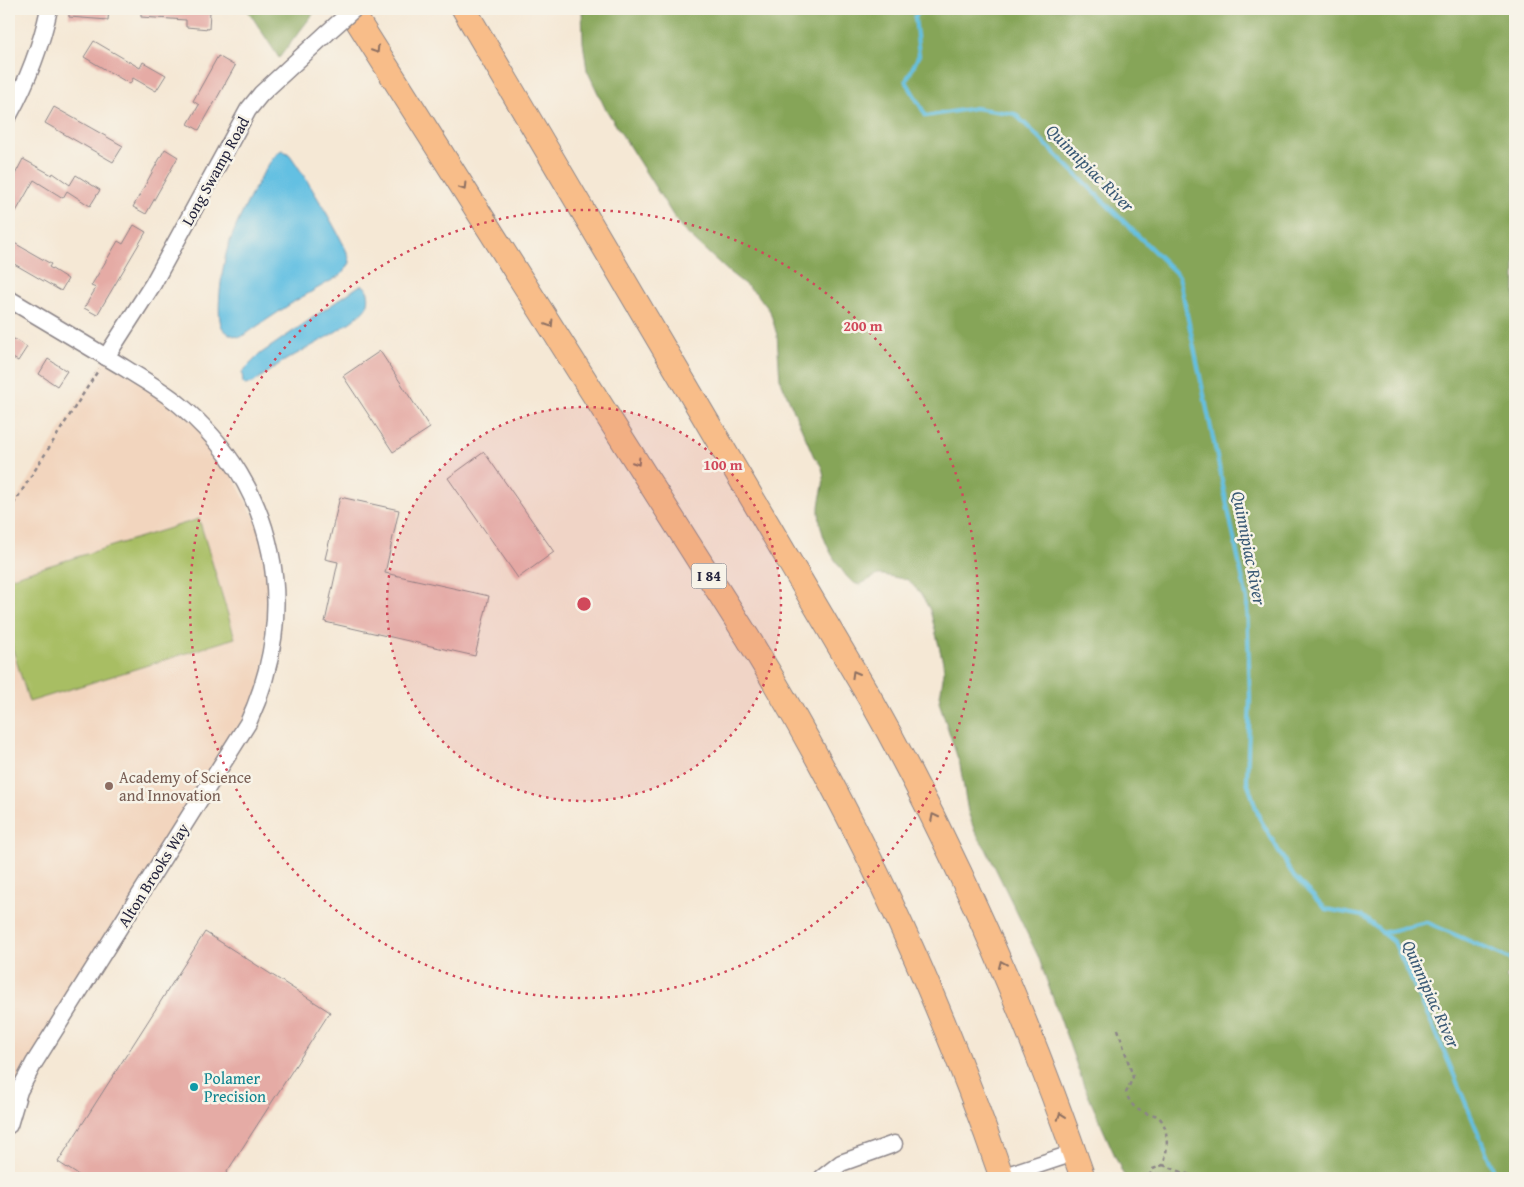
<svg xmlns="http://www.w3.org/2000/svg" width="1524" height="1187" viewBox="0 0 1524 1187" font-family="'Gentium Book Plus',serif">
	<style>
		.built { fill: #f2d5be }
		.green { fill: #a8be63; stroke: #65704f }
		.forest { fill: #86a559; stroke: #54644a }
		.water { fill: #64c0e2; stroke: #43718e }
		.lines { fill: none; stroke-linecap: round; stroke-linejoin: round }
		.stream { stroke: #64c0e2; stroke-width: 4 }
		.building { fill: #e5aba5 }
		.minor-casing { stroke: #8c8588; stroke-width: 19 }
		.highway-casing { stroke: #8c8588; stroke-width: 26 }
		.path { stroke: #8c8588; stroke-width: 2.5; stroke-dasharray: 4 4; stroke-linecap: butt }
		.minor { stroke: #fff; stroke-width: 16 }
		.highway { stroke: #f8bd89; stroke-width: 24 }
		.minor-bridge-casing { stroke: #8c8588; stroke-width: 19; stroke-linecap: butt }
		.minor-bridge { stroke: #fff; stroke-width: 16 }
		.oneway { stroke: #8d7062 }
		.ring { fill: none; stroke: #d1495b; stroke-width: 2.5; stroke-dasharray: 2.5 5 }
		.education-dot { fill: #8d6e63; stroke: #f7f3e8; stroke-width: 2 }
		.culture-dot { fill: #0f9aa8; stroke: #f7f3e8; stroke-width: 2 }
		.labels { text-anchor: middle; stroke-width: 5; stroke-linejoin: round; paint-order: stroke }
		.shield { fill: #f7f3e8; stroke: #62616f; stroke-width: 1 }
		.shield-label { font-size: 15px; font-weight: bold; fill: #22223b }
		.street-label { font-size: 16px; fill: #22223b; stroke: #f7f3e8 }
		.education-label { font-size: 16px; fill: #785e54; stroke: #f7f3e8; text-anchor: start }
		.culture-label { font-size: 16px; fill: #0d838f; stroke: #f7f3e8; text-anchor: start }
		.water-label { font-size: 18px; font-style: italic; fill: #395975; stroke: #f7f3e8 }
		.centre { fill: #d1495b; stroke: #f7f3e8; stroke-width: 2.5 }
		.ring-label { font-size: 15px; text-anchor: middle; font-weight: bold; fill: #d1495b; stroke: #f7f3e8; stroke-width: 5; stroke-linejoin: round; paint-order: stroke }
	</style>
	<rect width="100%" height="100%" fill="#f7f3e8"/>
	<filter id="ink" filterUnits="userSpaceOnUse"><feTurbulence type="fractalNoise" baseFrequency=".02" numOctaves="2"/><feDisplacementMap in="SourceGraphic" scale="10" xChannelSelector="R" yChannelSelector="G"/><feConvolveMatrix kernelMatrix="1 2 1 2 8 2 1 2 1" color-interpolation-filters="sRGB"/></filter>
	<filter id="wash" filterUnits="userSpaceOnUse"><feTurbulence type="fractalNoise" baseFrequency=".0096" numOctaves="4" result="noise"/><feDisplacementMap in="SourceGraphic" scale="20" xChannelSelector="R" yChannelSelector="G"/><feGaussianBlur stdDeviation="1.12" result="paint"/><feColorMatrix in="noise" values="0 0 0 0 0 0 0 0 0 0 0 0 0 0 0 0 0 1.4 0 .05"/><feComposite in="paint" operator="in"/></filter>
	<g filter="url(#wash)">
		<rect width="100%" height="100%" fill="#f5e8d5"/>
		<!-- built -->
		<polygon class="built" points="106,357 210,433 271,549 263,687 34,1063 9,1125 9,511"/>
		<!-- green -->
		<polygon class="green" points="199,519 235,638 29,702 9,637 9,578"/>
		<!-- forest -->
		<g class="forest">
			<polygon points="247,9 317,9 279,58"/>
			<path d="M582 9H1515V968L1506 977 1515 991V1178H1127L1123 1174 1084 1086 1038 956 986 849 975 832 968 812 960 765 939 702 944 672 943 662 930 610 921 594 908 580 883 575H878L859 585C849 582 845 574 839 566 828 550 820 533 819 512 818 493 833 474 814 457L780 379 777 335 770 311 757 294 729 272 681 228 605 108 587 70 583 42Z"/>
		</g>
		<!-- water -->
		<g class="water">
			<path d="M282 150C285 152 286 152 289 154 299 166 351 250 350 263L341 275 295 301 241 337C235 337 225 333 222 327 215 313 223 262 228 247 233 230 268 155 282 150Z"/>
			<path d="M363 285C369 290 370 299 367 306 362 319 305 350 291 357 278 364 265 374 253 383L245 385 243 383 242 372 260 354 359 286Z"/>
		</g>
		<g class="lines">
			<!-- stream -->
			<g class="stream">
				<polyline points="921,9 915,17 919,55 906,81 926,116 975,108 1015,114 1179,276 1247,600 1250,698 1247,781 1259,817 1294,877 1326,909 1362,916 1394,942 1441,1044 1497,1178"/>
				<polyline points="1382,933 1426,922 1515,961"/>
			</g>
		</g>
		<g id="blocks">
			<!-- building -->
			<g class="building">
				<polygon points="69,9 109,9 108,20 69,17"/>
				<polygon points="141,9 187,9 187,11 210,12 209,29 186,27 186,20 141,17"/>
				<polygon points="94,41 140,68 143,62 166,75 156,91 133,78 130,84 84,57"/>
				<polygon points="218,56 235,66 199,130 188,124 199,105 193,101"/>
				<polygon points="54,107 123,146 113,162 45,123"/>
				<polygon points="165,149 178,157 146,214 133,207"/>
				<polygon points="23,159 52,175 53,173 70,185 76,175 100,190 90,206 67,191 63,198 34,180 9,224 9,186"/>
				<polygon points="134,225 146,232 97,315 84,308 96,288 91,286 118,241 123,244"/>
				<polygon points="9,240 51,264 49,267 68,279 61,291 9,261"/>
				<polygon points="9,336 27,347 18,361 9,356"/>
				<polygon points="380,351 430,428 393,452 343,376"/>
				<polygon points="48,359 67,371 57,386 39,374"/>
				<polygon points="484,452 554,552 518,578 448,478"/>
				<polygon points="340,497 399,510 385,573 489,596 475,656 325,622 338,562 325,559"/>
				<polygon points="205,932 330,1012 223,1178 83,1178 58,1162"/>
			</g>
		</g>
	</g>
	<g filter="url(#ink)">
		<use href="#blocks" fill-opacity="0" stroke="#8c8588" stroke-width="1"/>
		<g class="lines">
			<defs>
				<g id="minor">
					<path d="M9 115C27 82 41 46 49 9"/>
					<path d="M9 299C47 322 85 344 123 367 142 379 162 390 180 405 277 486 301 609 248 723L34 1063 19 1091 9 1125"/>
					<polyline points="106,357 153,284 248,110 261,94 327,33"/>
					<polyline points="1001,1177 1074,1153"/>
					<polyline points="822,1178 841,1163 894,1144"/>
				</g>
				<g id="highway">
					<path d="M350 9 748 638C853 809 937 989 1002 1178"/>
					<path d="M464 9 871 700C958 855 1025 1010 1083 1178"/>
				</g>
			</defs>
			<!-- minor casing -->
			<use href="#minor" class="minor-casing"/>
			<!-- highway casing -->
			<use href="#highway" class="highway-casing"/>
			<!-- path -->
			<g class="path">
				<polyline points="9,511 99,369"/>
				<path d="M1118 1029 1133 1077 1126 1093C1130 1103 1134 1109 1145 1113 1148 1114 1153 1114 1157 1116 1170 1124 1168 1153 1163 1165L1153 1169 1148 1178"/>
				<polyline points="1163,1165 1198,1178"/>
			</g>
			<!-- minor -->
			<use href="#minor" class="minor"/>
			<!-- highway -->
			<use href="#highway" class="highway"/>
			<defs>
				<polyline id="minor-bridge" points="327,33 354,9"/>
			</defs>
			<!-- minor-bridge casing -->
			<use href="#minor-bridge" class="minor-bridge-casing"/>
			<!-- minor-bridge -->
			<use href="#minor-bridge" class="minor-bridge"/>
		</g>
		<!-- one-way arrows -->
		<defs><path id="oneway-chevron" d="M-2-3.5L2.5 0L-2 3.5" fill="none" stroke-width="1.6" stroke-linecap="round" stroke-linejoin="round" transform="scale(1.25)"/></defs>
		<g class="oneway">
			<use href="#oneway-chevron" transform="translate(376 50) rotate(58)"/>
			<use href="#oneway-chevron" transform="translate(463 187) rotate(58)"/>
			<use href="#oneway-chevron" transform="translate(550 324) rotate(58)"/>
			<use href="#oneway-chevron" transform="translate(637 462) rotate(58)"/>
			<use href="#oneway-chevron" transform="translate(855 674) rotate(-120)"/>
			<use href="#oneway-chevron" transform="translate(934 817) rotate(-117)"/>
			<use href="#oneway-chevron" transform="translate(1002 964) rotate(-113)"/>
			<use href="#oneway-chevron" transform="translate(1061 1116) rotate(-110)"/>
		</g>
	</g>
	<!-- distance rings -->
	<circle cx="584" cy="604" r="197" fill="#d1495b" fill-opacity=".12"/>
	<g class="ring">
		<circle cx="584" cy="604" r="197"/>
		<circle cx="584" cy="604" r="394"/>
	</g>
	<!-- markers -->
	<circle class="education-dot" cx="109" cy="786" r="5"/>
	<circle class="culture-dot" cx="194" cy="1087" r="5"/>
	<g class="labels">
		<!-- shield labels -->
		<rect class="shield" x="691.5" y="563.5" width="35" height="25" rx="4"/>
		<g class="shield-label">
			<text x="709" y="581">I 84</text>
		</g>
		<!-- street labels -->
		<g class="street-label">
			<text transform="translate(215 171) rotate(-61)" y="6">Long Swamp Road</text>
			<text transform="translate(153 875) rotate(-58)" y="6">Alton Brooks Way</text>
		</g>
		<!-- education labels -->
		<g class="education-label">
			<text x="119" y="783">Academy of Science<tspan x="119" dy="18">and Innovation</tspan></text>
		</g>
		<!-- culture labels -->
		<g class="culture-label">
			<text x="204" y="1084">Polamer<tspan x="204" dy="18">Precision</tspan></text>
		</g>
		<!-- water labels -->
		<g class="water-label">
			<text transform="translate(1090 168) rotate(45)" y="6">Quinnipiac River</text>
			<text transform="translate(1249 548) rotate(79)" y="6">Quinnipiac River</text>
			<text transform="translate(1431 994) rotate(66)" y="6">Quinnipiac River</text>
		</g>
	</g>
	<circle cx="584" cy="604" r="8" class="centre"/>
	<g class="ring-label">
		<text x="863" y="331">200 m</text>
		<text x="723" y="470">100 m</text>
	</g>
	<!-- margin -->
	<rect width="1524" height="1187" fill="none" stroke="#f7f3e8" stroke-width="30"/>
</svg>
